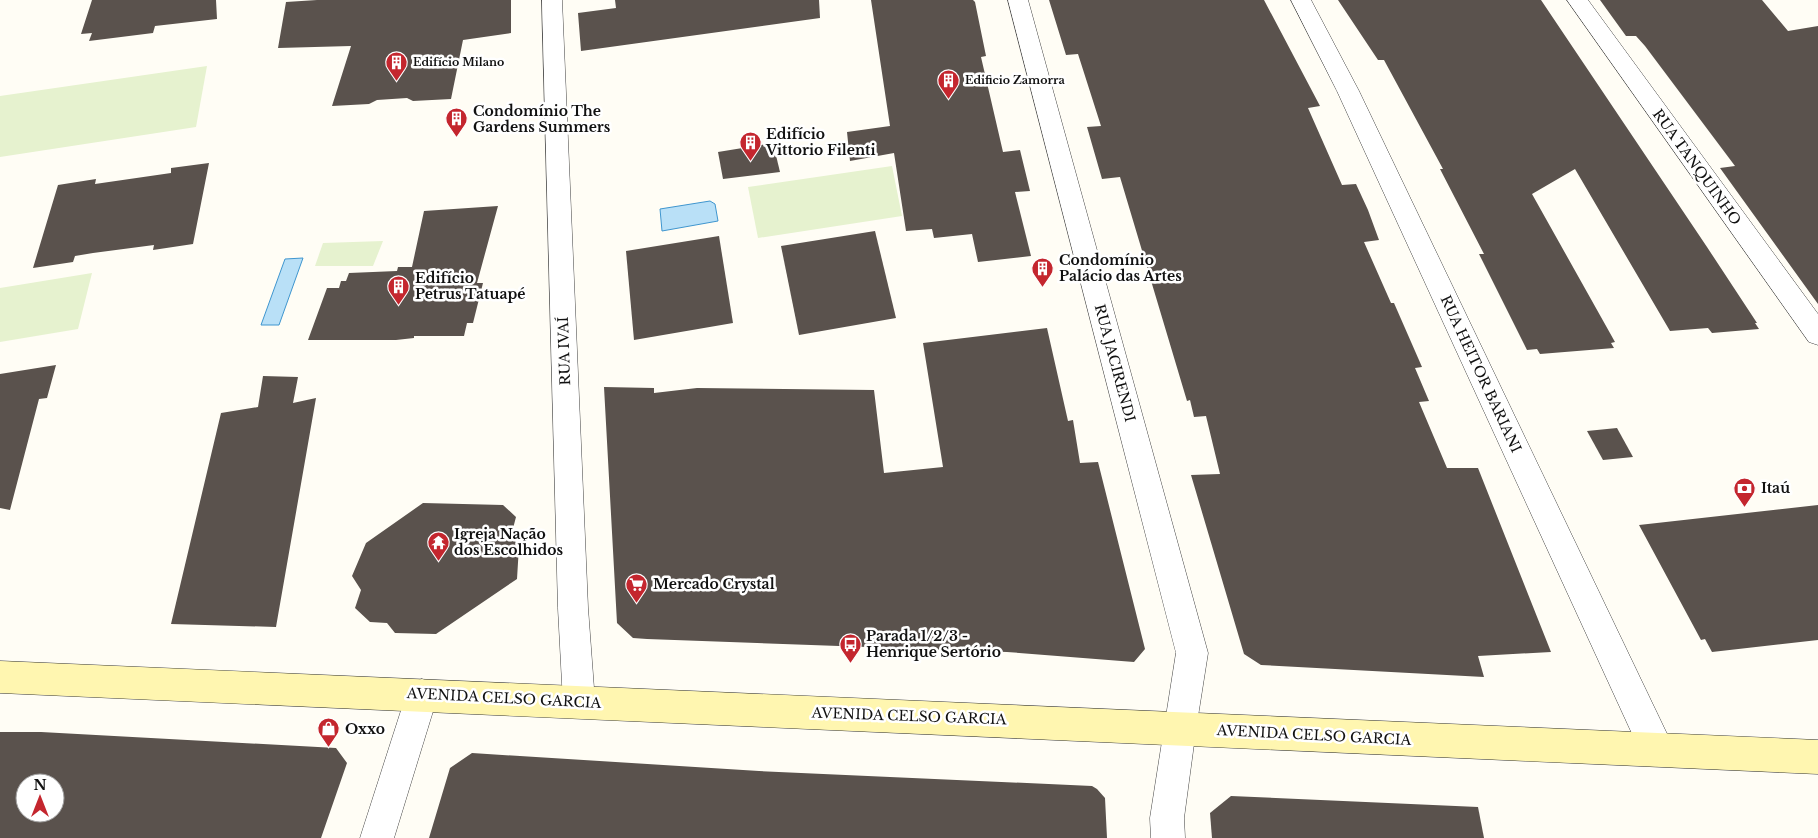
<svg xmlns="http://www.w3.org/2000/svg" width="1818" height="838" viewBox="0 0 1818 838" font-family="'Libre Baskerville',serif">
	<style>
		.pitch { fill: #e6f2cf }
		.water { fill: #b9e0f7; stroke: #3f96cf }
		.building { fill: #5a524d; fill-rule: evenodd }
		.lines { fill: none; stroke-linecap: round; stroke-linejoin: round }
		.minor-casing { stroke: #444; stroke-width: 1 }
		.tertiary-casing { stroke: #444; stroke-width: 1 }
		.secondary-casing { stroke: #333; stroke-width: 1 }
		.minor { fill: #fff; fill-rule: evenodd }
		.tertiary { fill: #fff; fill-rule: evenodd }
		.secondary { fill: #fff6b0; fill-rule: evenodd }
		.labels { text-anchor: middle; stroke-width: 5; stroke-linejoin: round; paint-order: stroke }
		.far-poi-label { font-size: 11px; font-weight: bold; fill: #111; stroke: #fff; text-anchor: start }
		.poi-label { font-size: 14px; font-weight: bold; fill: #111; stroke: #fff; text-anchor: start }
		.street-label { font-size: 14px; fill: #111; stroke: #fff }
	</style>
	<rect width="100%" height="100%" fill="#fffdf5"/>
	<!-- pitch -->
	<g class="pitch">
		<polygon points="207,66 196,127 0,157 0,96"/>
		<polygon points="892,166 902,216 758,238 748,187"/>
		<polygon points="383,241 373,266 315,266 323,243"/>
		<polygon points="92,273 78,329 0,342 0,288"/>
	</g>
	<!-- water -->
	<g class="water">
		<polygon points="710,201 715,204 718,221 662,231 660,209"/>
		<polygon points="303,258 279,325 261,325 285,259"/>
	</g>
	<!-- building -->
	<g class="building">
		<polygon points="92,0 216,0 217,19 155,26 153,33 89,41 92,33 81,34"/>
		<polygon points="317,0 511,0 511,33 463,40 451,99 413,101 407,98 377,100 369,104 332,106 351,46 278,48 286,2"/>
		<polygon points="615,0 819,0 820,18 581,51 578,13 616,8"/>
		<polygon points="871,0 973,0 975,2 986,56 981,57 1003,152 1020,150 1030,191 1015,192 1031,256 978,262 972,234 934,238 932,229 906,231 894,153 850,161 847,132 890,126"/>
		<polygon points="1049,0 1264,0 1320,106 1308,108 1342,185 1356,184 1368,210 1379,240 1364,242 1391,303 1394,303 1422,367 1415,368 1429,401 1419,402 1447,468 1478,468 1551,652 1478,656 1484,677 1261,665 1244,654 1191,475 1220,474 1206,416 1194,417 1190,400 1187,401 1120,177 1102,179 1087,127 1101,126 1078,54 1066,55"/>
		<polygon points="1338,0 1541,0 1707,247 1757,323 1755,323 1759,329 1712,333 1708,328 1670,331 1575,169 1532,194 1615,342 1611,343 1614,348 1540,354 1537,349 1527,350 1479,254 1484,254 1440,169 1443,169 1384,60 1378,60"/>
		<polygon points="1600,0 1762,0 1788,31 1818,26 1818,304 1720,168 1735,166 1645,46 1636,36 1626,36"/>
		<polygon points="773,143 780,172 723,179 718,152"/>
		<polygon points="209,163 193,244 153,250 154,245 93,253 75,256 73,262 33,268 58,185 96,179 95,184 171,173 171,168"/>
		<polygon points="498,206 477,283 483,283 473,323 467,323 464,336 414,336 414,338 396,340 308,340 327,288 339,288 341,281 346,281 349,273 397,271 398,267 412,267 424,211"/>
		<polygon points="875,231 896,318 799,335 781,246"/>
		<polygon points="719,236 733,323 634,340 626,251"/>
		<polygon points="1047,328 1068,421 1073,420 1080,463 1098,462 1145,649 1134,662 1007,652 647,639 633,638 617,623 604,387 654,388 654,393 697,388 874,390 884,473 943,467 923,343"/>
		<polygon points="56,365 47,398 39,399 10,510 0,508 0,374"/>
		<polygon points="263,376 298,377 293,403 316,398 276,627 171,624 221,413 258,407"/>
		<polygon points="1617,428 1633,457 1603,460 1587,431"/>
		<polygon points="423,503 503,505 516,517 511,536 519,546 517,579 436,634 395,633 387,623 370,622 355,608 361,590 352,576 366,543"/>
		<polygon points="1818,505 1818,640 1712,652 1705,639 1701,640 1639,525"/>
		<path d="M0 732H41L336 748 347 763 321 838H0ZM25 783H55V813H25Z"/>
		<polygon points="472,753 759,771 1092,786 1097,789 1105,798 1107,838 429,838 450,768"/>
		<polygon points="1231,796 1478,807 1484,838 1212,838 1210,813"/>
	</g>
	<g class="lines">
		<defs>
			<g id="minor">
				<polygon points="542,0 562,0 588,608 595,702 590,713 579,718 568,713 563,702 558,608"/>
				<polygon points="1008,0 1028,0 1208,653 1196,729 1192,741 1180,745 1168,741 1164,729 1176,653"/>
				<polygon points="1291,0 1311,0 1359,91 1669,738 1673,750 1669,762 1657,766 1645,762 1337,91"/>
				<polygon points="1567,0 1588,0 1818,314 1818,345 1809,342"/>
				<polygon points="422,679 433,684 438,695 394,838 360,838 406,695 411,684"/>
			</g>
			<polygon id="tertiary" points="1180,713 1192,717 1196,729 1184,818 1185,838 1151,838 1150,818 1164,729 1168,717"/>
			<polygon id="secondary" points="0,661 1818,740 1818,774 0,693"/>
		</defs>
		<!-- minor casing -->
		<use href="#minor" class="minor-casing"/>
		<!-- tertiary casing -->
		<use href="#tertiary" class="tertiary-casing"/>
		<!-- secondary casing -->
		<use href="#secondary" class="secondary-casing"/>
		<!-- minor -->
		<use href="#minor" class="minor"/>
		<!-- tertiary -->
		<use href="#tertiary" class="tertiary"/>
		<!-- secondary -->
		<use href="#secondary" class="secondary"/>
	</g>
	<!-- icons -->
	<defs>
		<symbol id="building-pin" viewBox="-11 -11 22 30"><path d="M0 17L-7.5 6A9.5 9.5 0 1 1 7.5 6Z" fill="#c4262e" stroke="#fff"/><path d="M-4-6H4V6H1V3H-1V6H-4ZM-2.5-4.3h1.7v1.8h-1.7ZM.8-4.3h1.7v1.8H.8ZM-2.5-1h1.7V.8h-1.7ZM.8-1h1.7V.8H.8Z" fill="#fff"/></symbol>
		<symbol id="bank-pin" viewBox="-11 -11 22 30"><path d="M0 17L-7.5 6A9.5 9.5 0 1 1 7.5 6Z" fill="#c4262e" stroke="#fff"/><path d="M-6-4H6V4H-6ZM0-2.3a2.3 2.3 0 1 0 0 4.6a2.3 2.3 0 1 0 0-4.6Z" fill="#fff"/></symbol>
		<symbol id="temple-pin" viewBox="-11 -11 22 30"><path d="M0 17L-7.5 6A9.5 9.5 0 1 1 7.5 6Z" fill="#c4262e" stroke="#fff"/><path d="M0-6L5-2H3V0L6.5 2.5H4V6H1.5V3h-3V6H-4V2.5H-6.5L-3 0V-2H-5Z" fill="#fff"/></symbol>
		<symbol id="supermarket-pin" viewBox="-11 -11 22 30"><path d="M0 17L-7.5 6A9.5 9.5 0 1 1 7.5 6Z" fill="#c4262e" stroke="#fff"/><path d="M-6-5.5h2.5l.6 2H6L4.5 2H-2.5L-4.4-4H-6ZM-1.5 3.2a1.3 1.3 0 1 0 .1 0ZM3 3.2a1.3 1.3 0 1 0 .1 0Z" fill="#fff"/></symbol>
		<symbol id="bus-pin" viewBox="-11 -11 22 30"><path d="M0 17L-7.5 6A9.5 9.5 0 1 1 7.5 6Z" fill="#c4262e" stroke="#fff"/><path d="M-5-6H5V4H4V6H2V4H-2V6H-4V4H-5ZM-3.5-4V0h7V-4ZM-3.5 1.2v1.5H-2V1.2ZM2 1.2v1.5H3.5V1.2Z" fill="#fff"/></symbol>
		<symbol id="shop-pin" viewBox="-11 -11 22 30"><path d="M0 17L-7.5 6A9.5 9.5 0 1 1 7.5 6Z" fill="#c4262e" stroke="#fff"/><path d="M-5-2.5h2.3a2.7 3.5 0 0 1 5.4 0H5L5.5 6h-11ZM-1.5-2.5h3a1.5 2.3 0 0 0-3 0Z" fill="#fff"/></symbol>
	</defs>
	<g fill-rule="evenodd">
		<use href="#building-pin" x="384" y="50" width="25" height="34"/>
		<use href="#building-pin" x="936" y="68" width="25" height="34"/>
		<use href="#building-pin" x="444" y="106" width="25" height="34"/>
		<use href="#building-pin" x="738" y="130" width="25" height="34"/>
		<use href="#building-pin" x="1030" y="256" width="25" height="34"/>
		<use href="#building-pin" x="386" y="274" width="25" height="34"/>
		<use href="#bank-pin" x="1732" y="476" width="25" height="34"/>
		<use href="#temple-pin" x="426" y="530" width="25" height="34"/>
		<use href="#supermarket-pin" x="624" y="572" width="25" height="34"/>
		<use href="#bus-pin" x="838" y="632" width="25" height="34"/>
		<use href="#shop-pin" x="316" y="716" width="25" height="34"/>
	</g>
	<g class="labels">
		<!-- far-poi labels -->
		<g class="far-poi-label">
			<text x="413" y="66">Edifício Milano</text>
			<text x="965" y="84">Edificio Zamorra</text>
		</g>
		<!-- poi labels -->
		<g class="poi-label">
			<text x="473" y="116">Condomínio The<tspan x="473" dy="16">Gardens Summers</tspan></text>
			<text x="766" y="139">Edifício<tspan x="766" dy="16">Vittorio Filenti</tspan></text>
			<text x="1059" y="265">Condomínio<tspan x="1059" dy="16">Palácio das Artes</tspan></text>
			<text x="415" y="283">Edifício<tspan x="415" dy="16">Petrus Tatuapé</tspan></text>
			<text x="1761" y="493">Itaú</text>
			<text x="454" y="539">Igreja Nação<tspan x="454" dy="16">dos Escolhidos</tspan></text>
			<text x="653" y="589">Mercado Crystal</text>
			<text x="866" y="641">Parada 1/2/3 -<tspan x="866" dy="16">Henrique Sertório</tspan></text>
			<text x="345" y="734">Oxxo</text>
		</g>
		<!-- street labels -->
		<g class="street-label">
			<text transform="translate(1697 167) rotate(54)" y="5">RUA TANQUINHO</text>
			<text transform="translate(564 351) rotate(-92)" y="5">RUA IVAÍ</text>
			<text transform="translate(1115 363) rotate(75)" y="5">RUA JACIRENDI</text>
			<text transform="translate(1481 374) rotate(65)" y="5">RUA HEITOR BARIANI</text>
			<text transform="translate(504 698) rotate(3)" y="5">AVENIDA CELSO GARCIA</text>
			<text transform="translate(909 716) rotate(2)" y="5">AVENIDA CELSO GARCIA</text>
			<text transform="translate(1314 735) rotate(3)" y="5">AVENIDA CELSO GARCIA</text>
		</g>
	</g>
	<!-- north arrow -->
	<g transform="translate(40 798)"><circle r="24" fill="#ffffff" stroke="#a0a0a0"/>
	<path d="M0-4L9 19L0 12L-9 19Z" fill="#c4262e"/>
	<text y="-8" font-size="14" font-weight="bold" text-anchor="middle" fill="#111111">N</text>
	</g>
</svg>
